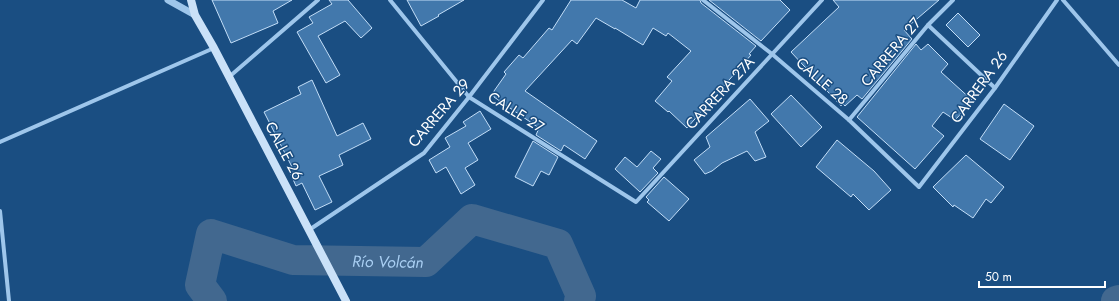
<svg xmlns="http://www.w3.org/2000/svg" width="1119" height="301" viewBox="0 0 1119 301" font-family="Jost,sans-serif">
	<style>
		.lines { fill: none; stroke-linecap: round; stroke-linejoin: round }
		.river { stroke: #42688f; stroke-width: 30 }
		.building { fill: #4278ac; stroke: #c3def8 }
		.minor { stroke: #9ec6eb; stroke-width: 4 }
		.tertiary { stroke: #9ec6eb; stroke-width: 7 }
		.secondary { stroke: #cae1f8; stroke-width: 8 }
		.labels { text-anchor: middle; stroke-width: 3; stroke-linejoin: round; paint-order: stroke }
		.street-label { font-size: 15px; fill: #fff; stroke: #1a4e82 }
		.water-label { font-size: 16px; font-style: italic; fill: #a9cff3; stroke: #1a4e82 }
	</style>
	<rect width="100%" height="100%" fill="#1a4e82"/>
	<g class="lines">
		<!-- river -->
		<g class="river">
			<path id="s1" d="M212 301 200 285 211 234 293 260 426 262 472 219 558 244 581 296 579 301"/>
			<polyline points="1116,301 1119,300"/>
		</g>
	</g>
	<!-- building -->
	<g class="building">
		<polygon points="212,0 292,0 273,11 278,23 231,43"/>
		<polygon points="329,0 348,0 372,28 361,38 345,21 318,36 340,75 326,83 297,32 313,23 309,17 332,4"/>
		<polygon points="407,0 464,0 438,15 439,16 421,26"/>
		<polygon points="571,0 622,0 636,8 640,0 700,0 701,3 756,46 749,54 751,55 687,128 669,111 668,112 655,101 672,81 667,77 691,51 668,33 666,36 653,28 643,45 615,28 615,29 596,18 577,44 572,40 525,91 597,141 585,159 564,145 561,151 536,135 539,128 494,97 494,91 506,74 504,72 519,55 523,58 549,28 552,30"/>
		<polygon points="709,0 780,0 790,10 761,41"/>
		<polygon points="833,0 939,0 904,30 912,39 862,99 857,95 845,106 843,104 841,106 791,52 839,7"/>
		<polygon points="958,13 980,35 968,47 946,25"/>
		<polygon points="916,44 921,50 928,44 948,64 941,72 973,101 955,120 943,112 932,126 944,136 915,169 857,117"/>
		<polygon points="312,80 337,136 363,123 371,139 339,155 343,165 319,176 332,202 315,210 302,183 296,186 288,168 292,167 264,112 301,94 298,87"/>
		<polygon points="791,95 822,127 801,147 771,114"/>
		<polygon points="750,99 769,121 755,132 766,157 755,161 747,151 722,163 712,171 705,174 694,160 710,147 706,137"/>
		<polygon points="1004,104 1034,126 1010,160 980,139"/>
		<polygon points="480,111 491,129 468,143 478,160 465,168 475,185 461,194 446,167 436,173 429,160 450,147 445,138 466,126 463,122"/>
		<polygon points="837,140 874,171 891,190 869,210 853,194 851,197 816,167"/>
		<polygon points="533,141 558,157 549,175 541,171 533,186 515,177"/>
		<polygon points="651,151 661,159 653,168 658,173 640,192 615,169 625,157 637,167"/>
		<polygon points="966,155 1004,187 991,203 986,199 973,218 954,205 953,207 933,187"/>
		<polygon points="664,177 689,199 669,221 647,202 649,200 646,197"/>
	</g>
	<g class="lines">
		<!-- minor -->
		<g class="minor">
			<polyline points="390,0 469,97 636,202 822,0"/>
			<polyline points="703,0 772,54 849,120 919,187 995,88 1057,0"/>
			<polyline points="1063,0 1119,65"/>
			<polyline points="928,25 995,88"/>
			<polyline points="229,77 318,0"/>
			<polyline points="849,120 928,25 953,0"/>
			<polyline points="0,142 214,48"/>
			<polyline points="0,211 9,301"/>
			<polyline points="309,230 424,153 469,97 543,0"/>
		</g>
		<!-- tertiary -->
		<polyline class="tertiary" points="168,0 195,15"/>
		<!-- secondary -->
		<polyline class="secondary" points="191,0 195,15 214,48 346,301"/>
	</g>
	<g class="labels">
		<!-- street labels -->
		<g class="street-label">
			<text transform="translate(891 52) rotate(-50)" y="5">CARRERA 27</text>
			<text transform="translate(822 81) rotate(41)" y="5">CALLE 28</text>
			<text transform="translate(979 87) rotate(-54)" y="5">CARRERA 26</text>
			<text transform="translate(720 93) rotate(-47)" y="5">CARRERA 27A</text>
			<text transform="translate(516 112) rotate(32)" y="5">CALLE 27</text>
			<text transform="translate(439 113) rotate(-49)" y="5">CARRERA 29</text>
			<text transform="translate(284 151) rotate(62)" y="5">CALLE 26</text>
		</g>
		<!-- water labels -->
		<g class="water-label">
			<text dy="6" stroke="none"><textPath href="#s1" startOffset="253">Río Volcán</textPath></text>
		</g>
	</g>
	<!-- scale -->
	<path d="M979 281v6h126v-6" fill="none" stroke="#ffffff" stroke-width="2"/>
	<text x="985" y="281" font-size="12" fill="#ffffff" stroke="#1a4e82" stroke-width="3" paint-order="stroke">50 m</text>
</svg>
